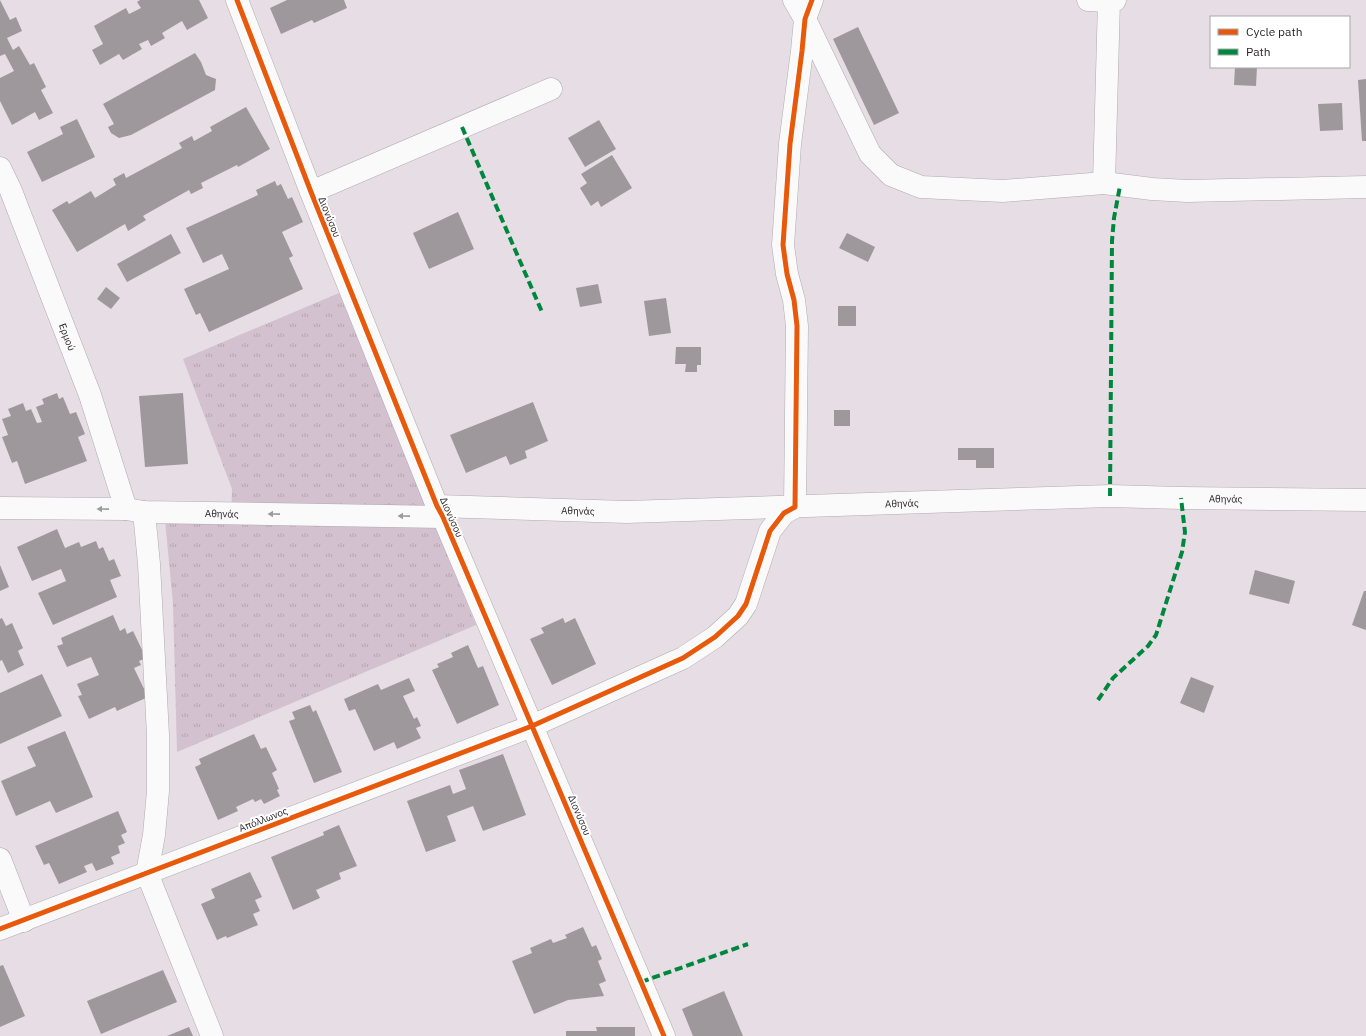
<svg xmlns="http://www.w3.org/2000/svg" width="1366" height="1036" viewBox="0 0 1366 1036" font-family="'IBM Plex Sans',sans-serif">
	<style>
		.grass { fill: url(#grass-tufts) }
		.building { fill: #9e989d }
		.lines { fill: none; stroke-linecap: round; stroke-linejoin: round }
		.minor-casing { stroke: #b0aaae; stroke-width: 23 }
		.minor { stroke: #fbfafb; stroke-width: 22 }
		.quiet { stroke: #00873e; stroke-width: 4; stroke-dasharray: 8 4; stroke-linecap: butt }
		.cycleway-casing { stroke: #fff; stroke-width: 8 }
		.cycleway { stroke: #e8590c; stroke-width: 5 }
		.oneway { fill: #9c9a9c }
		.labels { text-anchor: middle; stroke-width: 4; stroke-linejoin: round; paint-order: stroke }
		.street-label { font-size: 10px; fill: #292428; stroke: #fff }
	</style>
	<defs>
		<pattern id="grass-tufts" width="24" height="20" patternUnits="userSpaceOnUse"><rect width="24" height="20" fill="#d3c1cf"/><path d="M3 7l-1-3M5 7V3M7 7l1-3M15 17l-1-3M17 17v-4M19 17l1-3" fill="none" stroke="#b5a6b2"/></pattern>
	</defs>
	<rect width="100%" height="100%" fill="#e6dee4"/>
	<!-- grass -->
	<polygon class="grass" points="339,293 476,625 177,752 173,604 165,520 231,520 232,489 183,359"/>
	<!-- building -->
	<g class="building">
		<polygon points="0,0 10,20 16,17 22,31 7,38 13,50 19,46 30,65 34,63 46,87 41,90 53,113 39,120 35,112 12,125 0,101 0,78 14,71 5,54 0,56"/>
		<polygon points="140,0 199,0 208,18 187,30 182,21 162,33 165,38 151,46 148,40 139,44 142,49 123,60 119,54 100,65 92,50 103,44 94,26 126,8 129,14 141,8 137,2"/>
		<polygon points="287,0 344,0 347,8 314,23 312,20 281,34 270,8"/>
		<polygon points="858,27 899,113 874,125 833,39"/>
		<polygon points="195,53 201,62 206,75 216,79 215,90 131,135 119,138 111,133 108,127 114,124 103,104"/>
		<polygon points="1235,67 1257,67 1256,86 1234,85"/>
		<polygon points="1366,79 1366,141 1362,141 1358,80"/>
		<polygon points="1342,103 1343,130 1320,131 1318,104"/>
		<polygon points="246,107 270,149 238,167 237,165 201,183 203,188 191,194 189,190 148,213 143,216 146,220 128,231 125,224 77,252 52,210 67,201 69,204 91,191 95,198 116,185 113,179 124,173 126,178 182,148 179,143 192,136 194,141 212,131 210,127"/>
		<polygon points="77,119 95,157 42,182 27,152 63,134 60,127"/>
		<polygon points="599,120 616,149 585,167 568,138"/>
		<polygon points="612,155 632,188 601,207 598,201 591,206 580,188 587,183 581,174"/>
		<polygon points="275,181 277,186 281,184 288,199 292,197 303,222 282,232 293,256 289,258 303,289 209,332 200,313 196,315 184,289 229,269 222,254 203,263 186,228 258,195 256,190"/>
		<polygon points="458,212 474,249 429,269 413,233"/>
		<polygon points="847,233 875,247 868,262 839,248"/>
		<polygon points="171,234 181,253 127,282 117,264"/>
		<polygon points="598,284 602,303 580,307 576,288"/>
		<polygon points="106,287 120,298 111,309 97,299"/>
		<polygon points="666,298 671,333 649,336 644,301"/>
		<rect x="838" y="306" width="18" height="20"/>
		<polygon points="676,347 701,347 701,365 697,365 697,372 685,372 686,364 675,364"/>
		<polygon points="57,393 59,399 63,397 70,414 76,412 85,434 78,437 87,461 25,484 17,461 12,463 2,437 8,435 2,419 11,416 8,409 23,403 26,411 31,409 37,423 42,422 36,407 44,404 42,399"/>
		<polygon points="183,393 188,464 145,467 139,396"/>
		<polygon points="533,402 548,441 525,451 527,458 510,465 506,456 466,473 450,435"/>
		<rect x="834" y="410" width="16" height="16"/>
		<polygon points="958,448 994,448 994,468 976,468 976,460 958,460"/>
		<polygon points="57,529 65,548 79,542 81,547 96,541 99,549 103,547 109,561 114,559 121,576 110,580 117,597 53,625 38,593 66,581 61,569 32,581 17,547"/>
		<polygon points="0,565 9,587 0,591"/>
		<polygon points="1255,570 1295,581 1289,604 1249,594"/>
		<polygon points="1364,591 1366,591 1366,630 1352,625"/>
		<polygon points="113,615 120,631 125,628 127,634 133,631 146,658 139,661 141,665 134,668 148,697 117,711 115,707 89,719 78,696 82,695 77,684 99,675 91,657 67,667 57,646 63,644 61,638"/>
		<polygon points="2,618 6,626 12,623 23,648 18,651 24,665 8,673 2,660 0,661 0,619"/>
		<polygon points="563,618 565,623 575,618 596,664 552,685 530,639 544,633 541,628"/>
		<polygon points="468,645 478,668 483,666 499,705 457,724 432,670 439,667 437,664 453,657 451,653"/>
		<polygon points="42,674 62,716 0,744 0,693"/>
		<polygon points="1191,677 1214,686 1204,713 1180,703"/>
		<polygon points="409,678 415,691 403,696 414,719 417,717 421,726 416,728 421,738 397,749 394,742 374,751 355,709 349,711 344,699 378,684 381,690"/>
		<polygon points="310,705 313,712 316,710 342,772 314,783 289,721 295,719 292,712"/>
		<polygon points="65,731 93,797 56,813 50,801 16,816 1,781 36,766 27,747"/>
		<polygon points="254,734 261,749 266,747 277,770 272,773 279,789 277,790 280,796 264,804 261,799 255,802 253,799 236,807 238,811 218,820 195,767 201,764 199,759"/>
		<polygon points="503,754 526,815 483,831 473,806 447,816 456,841 426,852 407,801 450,785 453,794 466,789 459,770"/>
		<polygon points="118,811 127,832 121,835 125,843 118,846 120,853 111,857 114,864 96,871 92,863 84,866 87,872 59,884 49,863 44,865 35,846"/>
		<polygon points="339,825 357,866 339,873 341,879 316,890 320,898 293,910 271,857 324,835 323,832"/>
		<polygon points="250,872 262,897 255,900 260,911 253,914 258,925 227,938 226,936 217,940 201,904 215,898 211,889"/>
		<polygon points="583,927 592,947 596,945 602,959 598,961 606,981 599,984 604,996 568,1000 534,1014 512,961 532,953 530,948 551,939 553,943 567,938 565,935"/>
		<polygon points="3,965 25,1016 0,1027 0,966"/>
		<polygon points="163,970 177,1002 101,1034 87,1001"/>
		<polygon points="724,991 743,1036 693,1036 682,1009"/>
		<polygon points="189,1027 193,1036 167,1036"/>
		<polygon points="596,1027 635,1027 635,1036 566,1036 566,1031 597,1031"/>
	</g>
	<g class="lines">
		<defs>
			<g id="minor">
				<polyline points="237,0 311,192 437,506 443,517 664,1036"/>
				<polyline points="794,0 805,19 870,154 891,175 921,187 1003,191 1104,183 1152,189 1187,191 1366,187"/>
				<polyline points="1088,0 1109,1"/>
				<path id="s1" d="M0 168 11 191 90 395 126 509"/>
				<polyline points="1104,183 1109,1 1115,0"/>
				<polyline points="311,192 551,89"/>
				<path id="s2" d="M437 506 627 512 1110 496 1181 498 1366 500"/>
				<path id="s3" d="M0 508 126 509 144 512 443 517"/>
				<polyline points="144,512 149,564 158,735 158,791 154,835 147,873 212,1036"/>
				<polyline points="0,859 24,921"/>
				<polyline points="0,929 532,726 683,658 715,637 738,616 746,604 770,531 784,513 795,507 797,326 794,300 787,274 783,245 790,144 802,51 805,19 812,0"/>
			</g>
		</defs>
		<!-- minor casing -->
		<use href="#minor" class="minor-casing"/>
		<!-- minor -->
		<use href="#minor" class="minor"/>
		<!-- quiet -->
		<g class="quiet">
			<polyline points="462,127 542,312"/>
			<polyline points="1110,496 1112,241 1114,218 1120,186"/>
			<polyline points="1098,700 1113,678 1148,646 1156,635 1182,552 1185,532 1181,498"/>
			<polyline points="641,982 748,944"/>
		</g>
		<defs>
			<g id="cycleway">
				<polyline points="237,0 311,192 437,506 443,517 664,1036"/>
				<polyline points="0,929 532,726 683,658 715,637 738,616 746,604 770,531 784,513 795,507 797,326 794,300 787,274 783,245 790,144 802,51 805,19 812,0"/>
			</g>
		</defs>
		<!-- cycleway casing -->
		<use href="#cycleway" class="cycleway-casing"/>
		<!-- cycleway -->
		<use href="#cycleway" class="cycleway"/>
	</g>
	<!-- one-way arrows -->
	<defs><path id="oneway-solid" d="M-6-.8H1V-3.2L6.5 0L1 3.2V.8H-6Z"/></defs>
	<g class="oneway">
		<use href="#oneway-solid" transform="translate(103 509) rotate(-179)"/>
		<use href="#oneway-solid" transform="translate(274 514) rotate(-179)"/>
		<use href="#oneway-solid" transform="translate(404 516) rotate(-179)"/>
	</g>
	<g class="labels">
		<!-- street labels -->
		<g class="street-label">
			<text transform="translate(330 217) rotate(68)" y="4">Διονύσου</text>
			<text dy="4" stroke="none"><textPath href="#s1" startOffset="182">Ερμού</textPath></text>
			<text dy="4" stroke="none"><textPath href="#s2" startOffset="789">Αθηνάς</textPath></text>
			<text dy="4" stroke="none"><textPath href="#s2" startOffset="465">Αθηνάς</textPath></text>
			<text dy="4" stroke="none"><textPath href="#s2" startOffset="141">Αθηνάς</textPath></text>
			<text dy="4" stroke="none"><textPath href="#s3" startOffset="222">Αθηνάς</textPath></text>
			<text transform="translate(452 517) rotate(66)" y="4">Διονύσου</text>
			<text transform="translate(580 815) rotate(67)" y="4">Διονύσου</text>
			<text transform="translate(263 819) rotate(-21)" y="4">Απόλλωνος</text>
		</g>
	</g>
	<!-- legend -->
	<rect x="1210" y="16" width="140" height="52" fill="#ffffff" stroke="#a9a7a9"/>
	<rect x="1218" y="29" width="20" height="6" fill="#e8590c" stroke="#a9a7a9"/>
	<text x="1246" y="36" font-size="12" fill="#292428">Cycle path</text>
	<rect x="1218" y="49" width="20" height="6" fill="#00873e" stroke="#a9a7a9"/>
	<text x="1246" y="56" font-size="12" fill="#292428">Path</text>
</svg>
